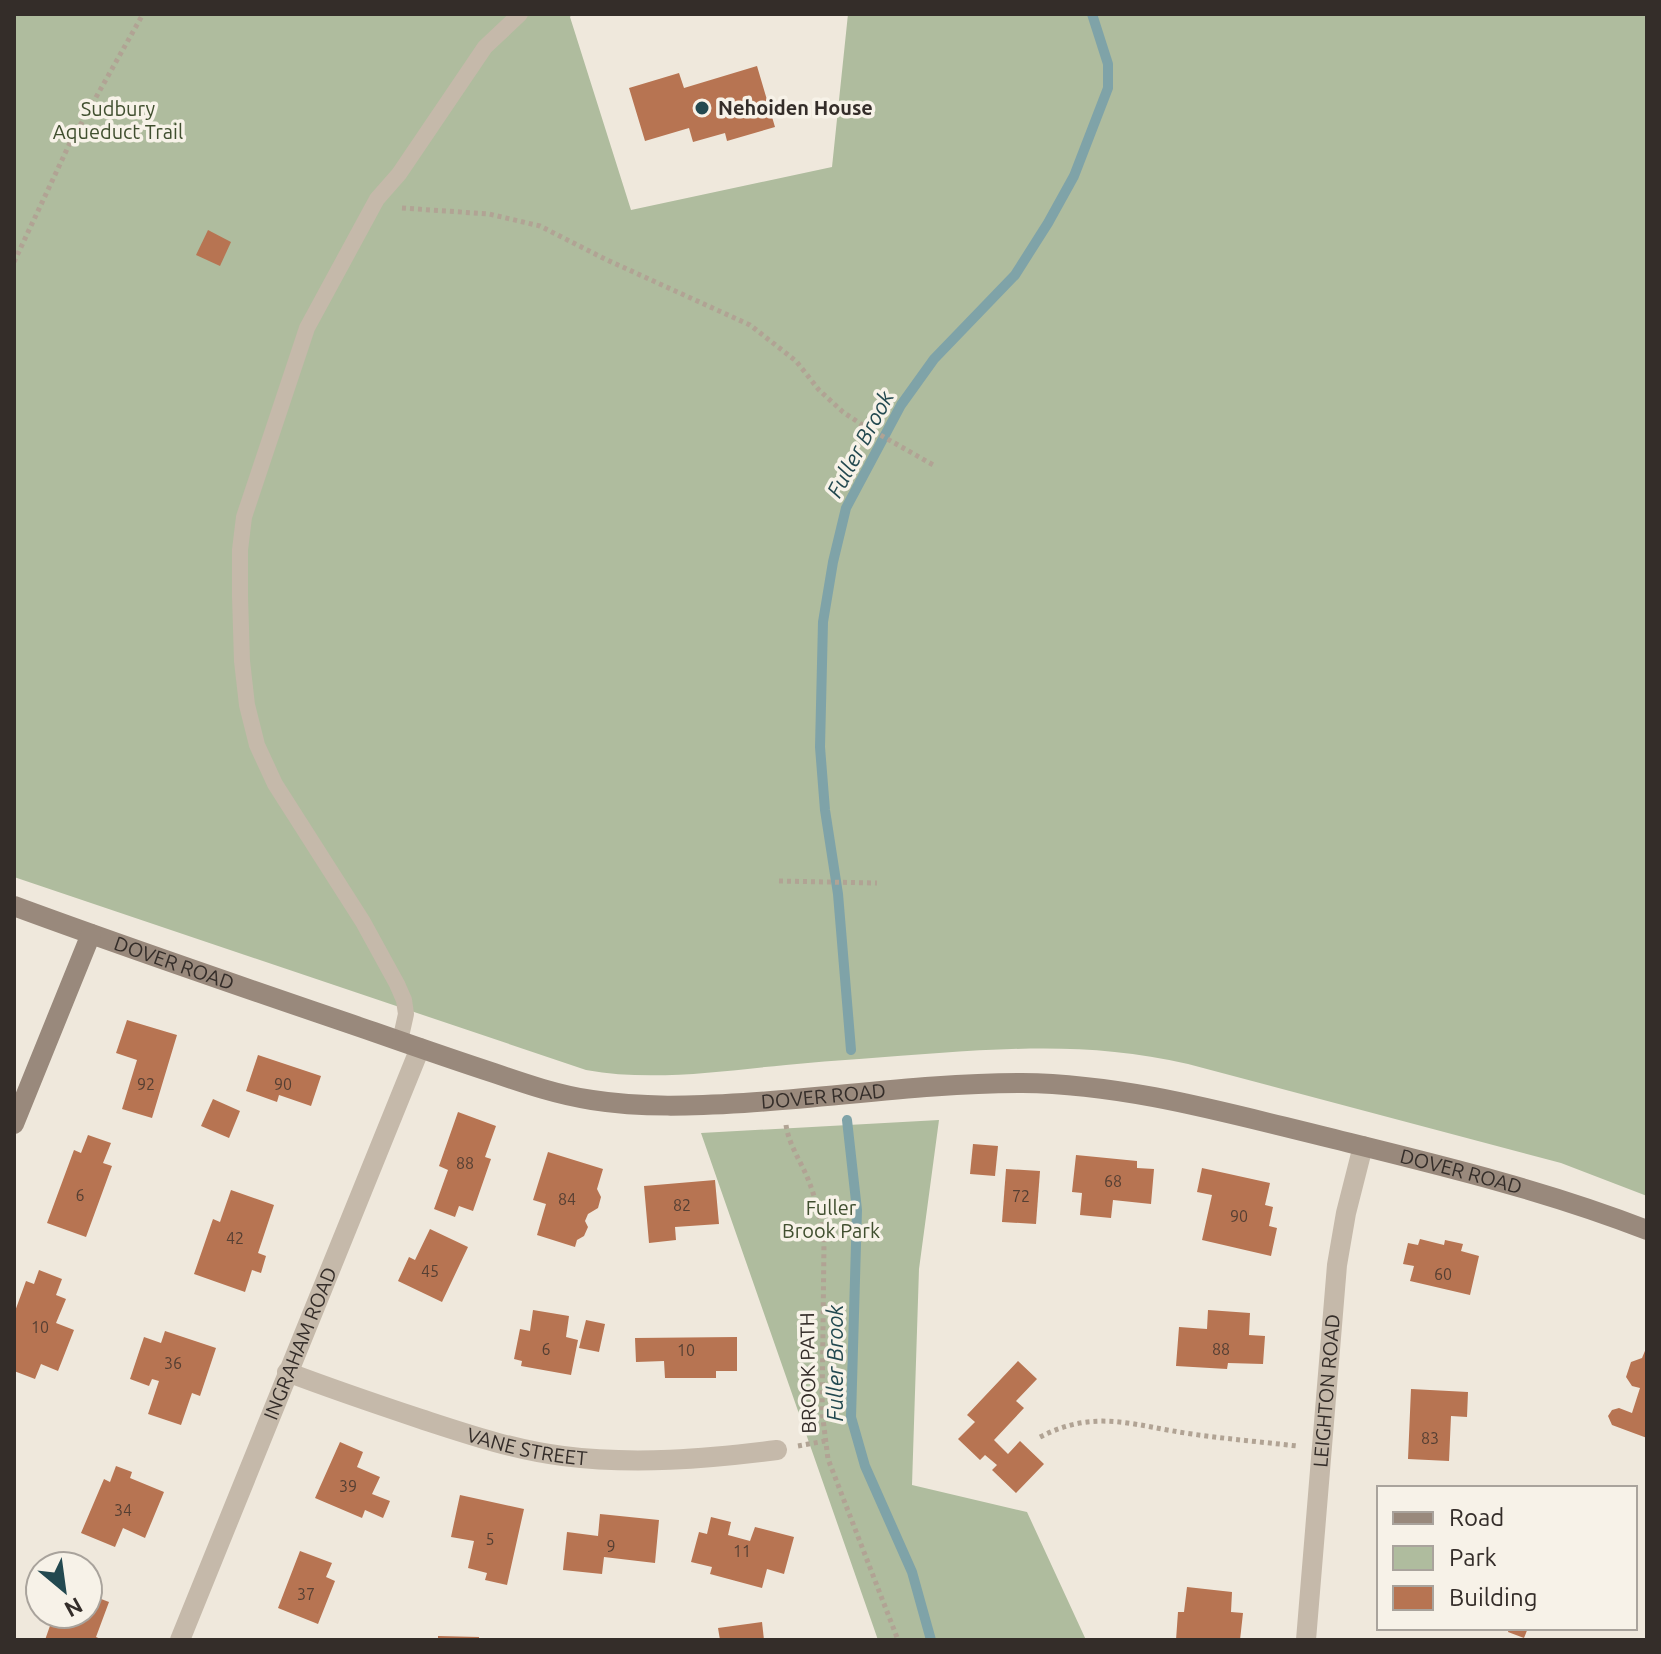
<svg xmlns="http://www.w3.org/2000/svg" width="1661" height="1654" viewBox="0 0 1661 1654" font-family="Ubuntu,sans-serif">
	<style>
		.green { fill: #afbc9e }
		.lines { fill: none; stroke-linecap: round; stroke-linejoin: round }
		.stream { stroke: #7fa3a8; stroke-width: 10 }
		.building { fill: #b77452 }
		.path { stroke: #b1a394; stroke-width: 5; stroke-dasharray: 4 4; stroke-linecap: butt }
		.lane { stroke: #c5b9aa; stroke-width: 16 }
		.street { stroke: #c5b9aa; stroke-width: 20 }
		.secondary { stroke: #99897c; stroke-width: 20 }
		.poi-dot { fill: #234950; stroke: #f7f2e8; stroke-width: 3 }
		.labels { text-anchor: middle; stroke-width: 7; stroke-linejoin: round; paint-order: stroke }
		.number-label { font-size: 16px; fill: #553f33 }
		.poi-label { font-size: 20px; font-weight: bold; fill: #342d29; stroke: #f7f2e8; text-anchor: start }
		.park-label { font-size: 20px; fill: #404f2f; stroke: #f7f2e8 }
		.street-label { font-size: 20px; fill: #342d29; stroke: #f7f2e8 }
		.water-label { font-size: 22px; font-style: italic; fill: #234950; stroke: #f7f2e8 }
	</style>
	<rect width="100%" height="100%" fill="#efe8dc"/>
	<!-- green -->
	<g class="green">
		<path d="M14 14H572L570 17 631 210 832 167 848 14H1647V1196L1561 1163 1188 1064C1101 1044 1027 1047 939 1053 888 1057 837 1060 786 1065 720 1071 652 1082 586 1070L14 877Z"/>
		<polygon points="939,1120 919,1269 912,1485 1027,1512 1086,1640 878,1640 701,1133"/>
	</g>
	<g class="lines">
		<!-- stream -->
		<g class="stream">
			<polyline points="851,1050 838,894 825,810 820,747 823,622 833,562 846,508 901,405 934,359 1015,275 1048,223 1074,176 1108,88 1108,64 1092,14"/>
			<polyline points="847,1120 857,1210 851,1417 865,1466 912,1572 931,1640"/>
		</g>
	</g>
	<!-- building -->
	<g class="building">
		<polygon points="757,66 775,127 727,141 725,133 693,142 689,128 645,141 629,88 679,73 684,88"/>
		<polygon points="208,230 231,242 220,266 196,255"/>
		<polygon points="127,1020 177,1035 152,1118 122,1109 137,1060 116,1053"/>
		<polygon points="258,1055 321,1076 311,1106 279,1095 277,1102 246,1091"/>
		<polygon points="213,1099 240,1111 229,1138 201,1126"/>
		<polygon points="458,1112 496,1126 485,1157 491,1159 473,1211 459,1206 455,1217 434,1209 448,1170 439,1166"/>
		<polygon points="88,1135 111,1143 103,1163 112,1166 86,1237 47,1223 74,1150 81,1153"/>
		<polygon points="973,1144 998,1146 995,1176 970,1174"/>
		<polygon points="548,1152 603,1169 597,1189 601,1197 598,1208 588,1214 585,1221 588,1227 584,1236 577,1240 575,1247 537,1235 546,1204 533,1200"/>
		<polygon points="1076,1155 1137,1161 1137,1168 1154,1169 1151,1204 1113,1200 1111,1218 1080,1215 1082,1193 1072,1192"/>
		<polygon points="1202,1168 1270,1183 1265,1205 1273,1207 1269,1226 1277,1228 1271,1256 1202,1240 1212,1195 1197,1192"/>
		<polygon points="1006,1169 1040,1171 1036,1224 1002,1222"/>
		<polygon points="715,1180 719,1224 675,1227 676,1240 649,1243 644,1186"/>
		<polygon points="231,1190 274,1205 258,1253 266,1256 261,1273 252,1270 245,1292 194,1274 213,1219 220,1222"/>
		<polygon points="430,1229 468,1247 442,1302 398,1281 409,1257 415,1260"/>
		<polygon points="1420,1239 1444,1245 1445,1240 1463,1244 1461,1251 1479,1256 1470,1295 1410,1281 1414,1266 1403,1264 1408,1243 1418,1245"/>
		<polygon points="39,1270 62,1279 56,1295 66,1299 56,1323 74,1330 58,1371 41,1364 35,1379 14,1371 14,1314 26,1281 34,1284"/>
		<polygon points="533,1310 569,1316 566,1337 578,1340 571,1375 521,1366 522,1361 514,1359 520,1329 530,1331"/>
		<polygon points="1208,1310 1250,1313 1249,1335 1265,1336 1263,1364 1228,1363 1227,1369 1176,1366 1179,1327 1207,1329"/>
		<polygon points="586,1320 605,1324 599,1352 579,1348"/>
		<polygon points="165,1331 216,1348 200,1396 192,1393 181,1425 148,1414 159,1381 152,1379 149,1386 130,1379 144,1337 161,1343"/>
		<polygon points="737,1337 737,1371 716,1371 716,1378 665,1378 664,1361 636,1362 635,1338"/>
		<polygon points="1647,1346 1647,1438 1612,1425 1608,1416 1612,1410 1619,1408 1632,1413 1640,1388 1632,1386 1626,1377 1631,1362 1642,1358"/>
		<polygon points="1018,1361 1037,1379 1016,1401 1024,1408 994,1440 1008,1454 1020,1441 1044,1464 1016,1493 992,1470 997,1465 985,1455 980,1460 958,1439 975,1422 967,1415"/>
		<polygon points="1411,1389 1468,1392 1467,1417 1451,1416 1449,1461 1408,1459"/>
		<polygon points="340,1442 363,1452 357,1467 380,1477 372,1494 390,1501 383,1518 365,1510 362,1518 315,1498"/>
		<polygon points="116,1466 132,1472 130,1478 164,1492 145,1538 123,1528 115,1547 81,1533 104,1479 110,1482"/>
		<polygon points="460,1495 524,1509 507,1585 485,1580 487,1573 468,1568 474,1541 451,1537"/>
		<polygon points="600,1514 659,1520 655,1563 604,1557 602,1574 563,1570 567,1532 598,1536"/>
		<polygon points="711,1517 731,1522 728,1535 750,1541 755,1527 794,1537 784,1574 767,1569 762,1588 710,1574 712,1567 691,1562 699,1532 707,1534"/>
		<polygon points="300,1551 332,1563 326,1577 335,1581 318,1624 278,1608"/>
		<polygon points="1187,1587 1232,1592 1231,1612 1243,1613 1240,1640 1176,1640 1178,1612 1184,1612"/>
		<polygon points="88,1594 109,1602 96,1637 103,1640 45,1640 52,1620 59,1622 62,1614 88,1614"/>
		<polygon points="762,1622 764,1640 720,1640 718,1628"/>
		<polygon points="1509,1628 1528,1628 1524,1638 1508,1632"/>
		<polygon points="438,1636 479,1637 479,1640 438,1640"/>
	</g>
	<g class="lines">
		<!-- path -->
		<g class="path">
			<polyline points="402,208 489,214 540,226 605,259 750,325 796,361 819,390 843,412 861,424 935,466"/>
			<polyline points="14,262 69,145 143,14"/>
			<polyline points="779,881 877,883"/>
			<path d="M786 1125C789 1145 800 1160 808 1179 816 1199 821 1220 824 1242L822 1411 828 1459 898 1640"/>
			<path d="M1040 1437C1096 1408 1134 1426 1192 1434 1227 1439 1262 1442 1297 1446"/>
			<polyline points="798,1446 825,1441"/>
		</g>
		<!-- lane -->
		<polyline class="lane" points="400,1041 406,1014 404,1000 397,984 363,922 275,784 257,745 247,705 242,661 240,596 240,550 244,517 307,328 371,210 377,199 399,174 485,47 520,14"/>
		<!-- street -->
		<g class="street">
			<path id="s1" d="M287 1372C332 1389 376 1404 421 1419 467 1434 514 1450 563 1456 634 1465 706 1459 777 1450"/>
			<path id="s2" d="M180 1640 420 1048"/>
			<path id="s3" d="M1306 1640 1337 1265 1346 1213 1363 1146"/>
		</g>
		<!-- secondary -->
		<g class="secondary">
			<path id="s4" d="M14 906C133 950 254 991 374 1032 414 1046 454 1060 494 1073 526 1084 558 1095 592 1100 642 1108 693 1106 744 1103 837 1097 929 1083 1022 1083 1124 1084 1223 1112 1322 1136 1431 1163 1542 1189 1647 1230"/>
			<polyline points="14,1124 91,934"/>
		</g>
	</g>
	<!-- markers -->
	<circle class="poi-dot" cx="702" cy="108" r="8"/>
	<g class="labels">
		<!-- number labels -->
		<g class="number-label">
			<text x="146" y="1090">92</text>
			<text x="283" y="1090">90</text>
			<text x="465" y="1169">88</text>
			<text x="1113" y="1187">68</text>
			<text x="80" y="1201">6</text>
			<text x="1021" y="1202">72</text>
			<text x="567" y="1205">84</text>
			<text x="682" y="1211">82</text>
			<text x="1239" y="1222">90</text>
			<text x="235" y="1244">42</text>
			<text x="430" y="1277">45</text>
			<text x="1443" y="1280">60</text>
			<text x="40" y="1333">10</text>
			<text x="546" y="1355">6</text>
			<text x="1221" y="1355">88</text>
			<text x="686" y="1356">10</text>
			<text x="173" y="1369">36</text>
			<text x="1430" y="1444">83</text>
			<text x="348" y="1492">39</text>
			<text x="123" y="1516">34</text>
			<text x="490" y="1545">5</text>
			<text x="611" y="1552">9</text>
			<text x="742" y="1557">11</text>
			<text x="306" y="1600">37</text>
		</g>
		<!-- poi labels -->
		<g class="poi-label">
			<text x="718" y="115">Nehoiden House</text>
		</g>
		<!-- park labels -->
		<g class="park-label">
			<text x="118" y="116">Sudbury<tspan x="118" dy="23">Aqueduct Trail</tspan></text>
			<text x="831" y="1215">Fuller<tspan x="831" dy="23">Brook Park</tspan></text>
		</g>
		<!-- street labels -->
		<g class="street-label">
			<text dy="7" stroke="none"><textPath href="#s4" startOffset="170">DOVER ROAD</textPath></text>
			<text dy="7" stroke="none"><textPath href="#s4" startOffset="842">DOVER ROAD</textPath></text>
			<text dy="7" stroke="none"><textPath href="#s4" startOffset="1490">DOVER ROAD</textPath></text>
			<text dy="7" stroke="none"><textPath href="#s2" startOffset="320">INGRAHAM ROAD</textPath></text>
			<text transform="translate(808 1373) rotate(-91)" y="7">BROOK PATH</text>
			<text dy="7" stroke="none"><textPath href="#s3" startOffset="250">LEIGHTON ROAD</textPath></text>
			<text dy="7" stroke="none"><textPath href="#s1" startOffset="252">VANE STREET</textPath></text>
		</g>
		<!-- water labels -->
		<g class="water-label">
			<text transform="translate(860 444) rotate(-62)" y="8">Fuller Brook</text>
			<text transform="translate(835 1363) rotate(-90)" y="8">Fuller Brook</text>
		</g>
	</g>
	<!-- border -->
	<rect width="1661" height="1654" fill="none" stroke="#342d29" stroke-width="32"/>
	<!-- legend -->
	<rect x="1377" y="1486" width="260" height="144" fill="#f7f2e8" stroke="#a9a39c" stroke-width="2"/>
	<rect x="1393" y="1512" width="40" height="12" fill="#99897c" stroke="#a9a39c" stroke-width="2"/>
	<text x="1449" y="1526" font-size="24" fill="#342d29">Road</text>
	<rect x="1393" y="1546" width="40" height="24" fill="#afbc9e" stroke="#a9a39c" stroke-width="2"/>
	<text x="1449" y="1566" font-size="24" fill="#342d29">Park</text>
	<rect x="1393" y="1586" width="40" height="24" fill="#b77452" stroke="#a9a39c" stroke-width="2"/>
	<text x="1449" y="1606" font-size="24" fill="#342d29">Building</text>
	<!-- north arrow -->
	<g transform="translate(64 1590) rotate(151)"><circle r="38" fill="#f7f2e8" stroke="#a9a39c" stroke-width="2"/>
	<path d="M0-6L14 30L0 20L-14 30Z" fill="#234950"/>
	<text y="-12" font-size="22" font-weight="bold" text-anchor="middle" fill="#342d29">N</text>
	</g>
</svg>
